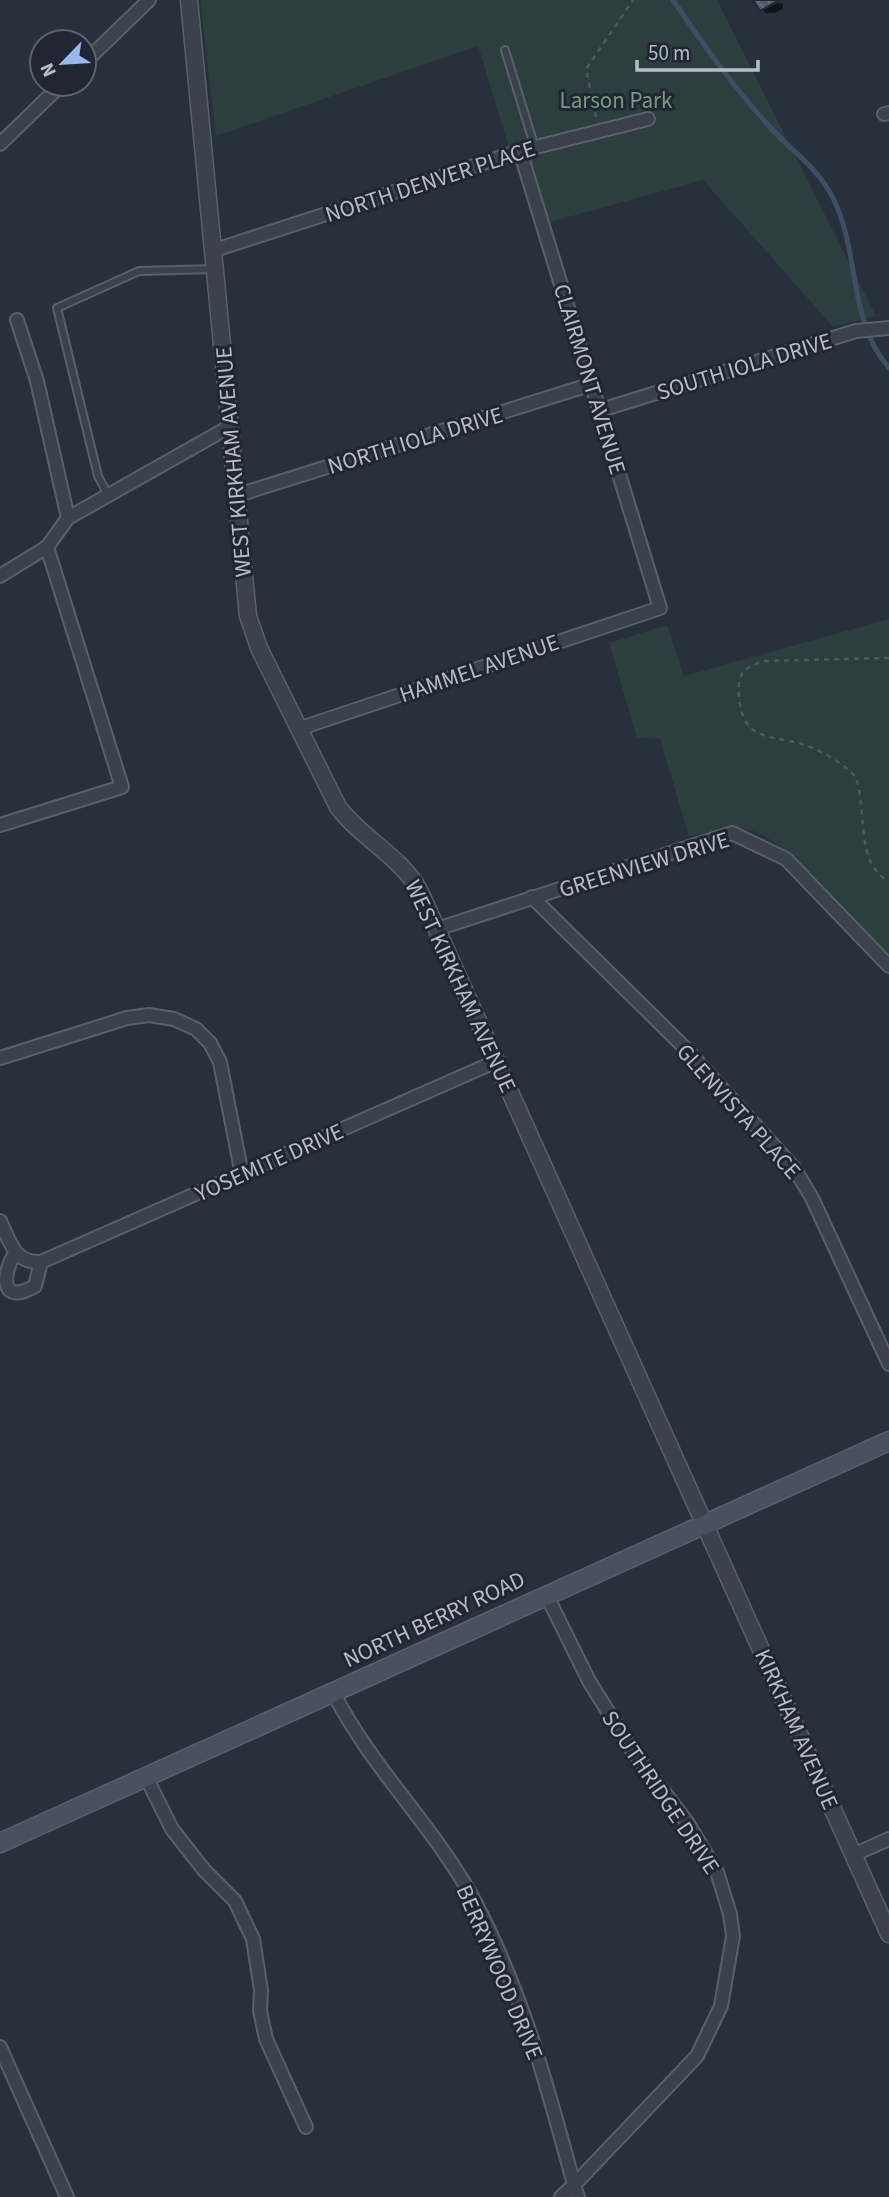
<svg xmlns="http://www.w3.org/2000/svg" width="889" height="2197" viewBox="0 0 889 2197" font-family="'Source Sans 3',sans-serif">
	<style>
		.green { fill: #2c3e3e }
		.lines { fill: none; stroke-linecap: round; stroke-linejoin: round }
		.stream { stroke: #3f4e62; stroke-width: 5 }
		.building { fill: url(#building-back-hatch); stroke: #222933; stroke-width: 2; filter: url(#shadow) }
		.service-casing { stroke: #59606a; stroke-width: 10 }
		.minor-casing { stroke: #59606a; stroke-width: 16 }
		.tertiary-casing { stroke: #59606a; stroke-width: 19 }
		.secondary-casing { stroke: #59606a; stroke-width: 21 }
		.path { stroke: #4b5b5d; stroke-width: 2.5; stroke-dasharray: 5 5; stroke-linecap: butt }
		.service { stroke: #3b424c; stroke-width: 6 }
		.minor { stroke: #3b424c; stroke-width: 12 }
		.tertiary { stroke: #3b424c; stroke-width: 16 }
		.secondary { stroke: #49515e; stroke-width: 18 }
		.labels { text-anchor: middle; stroke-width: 6; stroke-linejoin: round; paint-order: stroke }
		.park-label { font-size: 23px; fill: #779a80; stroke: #202731 }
		.street-label { font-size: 23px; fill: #b7bdc7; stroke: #202731 }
	</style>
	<defs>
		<pattern id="building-back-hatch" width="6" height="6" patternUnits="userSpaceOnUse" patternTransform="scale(1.75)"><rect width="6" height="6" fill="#505a67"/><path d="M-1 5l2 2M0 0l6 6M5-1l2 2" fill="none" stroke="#67707b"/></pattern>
		<filter id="shadow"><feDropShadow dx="8" dy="4.5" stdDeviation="0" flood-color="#0009"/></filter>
	</defs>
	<rect width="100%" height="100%" fill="#27303b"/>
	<!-- green -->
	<g class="green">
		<polygon points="200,0 717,0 876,316 833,327 703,180 547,223 523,143 509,147 478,46 216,136"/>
		<path d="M889 619V958L779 846C745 820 728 828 689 837L660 739 637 738 609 643 667 625 684 676Z"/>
	</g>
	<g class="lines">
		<!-- stream -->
		<path class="stream" d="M673 0C703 44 734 88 770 127 789 148 813 165 828 189 862 245 845 317 889 368"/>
	</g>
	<!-- building -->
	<polygon class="building" points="753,0 780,0 760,11"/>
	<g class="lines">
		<defs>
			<g id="service">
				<polyline points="505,50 535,148"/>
				<polyline points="108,495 98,476 57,308 139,271 215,269"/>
			</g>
			<g id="minor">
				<polyline points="84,63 149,0"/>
				<polyline points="884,114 889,113"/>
				<polyline points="0,144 62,84"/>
				<polyline points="215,250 520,151 648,119"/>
				<polyline points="17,320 37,381 68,518"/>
				<polyline points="601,410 856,331 889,328"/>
				<polyline points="238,495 592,384"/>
				<polyline points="0,576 47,547 68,518 229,427"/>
				<polyline points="298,729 660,608 520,151"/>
				<polyline points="0,825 122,787 47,547"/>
				<polyline points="532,897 685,1048 794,1168 812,1198 889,1364"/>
				<polyline points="437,929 732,833 786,859 889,966"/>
				<polyline points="0,1058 127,1018 149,1015 174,1019 196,1029 210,1043 220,1062 242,1175"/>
				<path d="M0 1221C10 1242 15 1264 41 1262L497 1061"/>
				<path d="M15 1253C1 1276 1 1306 35 1286L41 1262"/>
				<polyline points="546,1594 589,1681 632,1750 687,1822 717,1872 730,1914 733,1936 721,2006 697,2056 574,2185 578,2197"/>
				<path d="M333 1692C371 1768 436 1828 476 1904 523 1994 548 2088 574 2185L561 2197"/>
				<polyline points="146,1777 172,1829 204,1870 235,1901 253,1939 261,1990 260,2011 266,2039 306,2127"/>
				<polyline points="853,1855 889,1839"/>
				<polyline points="0,2047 67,2197"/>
			</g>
			<path id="tertiary" d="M189 0 248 616 259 648 338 807C362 839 402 857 420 892L889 1934"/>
			<polyline id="secondary" points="0,1843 889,1441"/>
		</defs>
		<!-- service casing -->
		<use href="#service" class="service-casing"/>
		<!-- minor casing -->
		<use href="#minor" class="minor-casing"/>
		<!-- tertiary casing -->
		<use href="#tertiary" class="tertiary-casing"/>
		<!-- secondary casing -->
		<use href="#secondary" class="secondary-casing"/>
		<!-- path -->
		<g class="path">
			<polyline points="596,117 586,69 633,0"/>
			<path d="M889 658 762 661 744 670C739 678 738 686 739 696 743 739 764 735 799 743 818 748 841 762 855 776 868 807 854 864 889 881"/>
		</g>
		<!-- service -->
		<use href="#service" class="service"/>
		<!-- minor -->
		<use href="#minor" class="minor"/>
		<!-- tertiary -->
		<use href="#tertiary" class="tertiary"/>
		<!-- secondary -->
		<use href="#secondary" class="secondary"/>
	</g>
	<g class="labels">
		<!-- park labels -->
		<g class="park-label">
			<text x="616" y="108">Larson Park</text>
		</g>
		<!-- street labels -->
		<g class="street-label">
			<text transform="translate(430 181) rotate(-18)" y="8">NORTH DENVER PLACE</text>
			<text transform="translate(744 366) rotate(-17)" y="8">SOUTH IOLA DRIVE</text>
			<text transform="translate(590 379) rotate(73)" y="8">CLAIRMONT AVENUE</text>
			<text transform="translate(415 440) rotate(-17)" y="8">NORTH IOLA DRIVE</text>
			<text transform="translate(233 462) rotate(-95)" y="8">WEST KIRKHAM AVENUE</text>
			<text transform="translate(479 668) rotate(-19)" y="8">HAMMEL AVENUE</text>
			<text transform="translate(644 864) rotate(-17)" y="8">GREENVIEW DRIVE</text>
			<text transform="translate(461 986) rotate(65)" y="8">WEST KIRKHAM AVENUE</text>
			<text transform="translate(739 1111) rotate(48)" y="8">GLENVISTA PLACE</text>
			<text transform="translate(269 1162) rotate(-24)" y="8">YOSEMITE DRIVE</text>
			<text transform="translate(434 1619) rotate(-25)" y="8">NORTH BERRY ROAD</text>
			<text transform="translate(797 1729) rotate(66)" y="8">KIRKHAM AVENUE</text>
			<text transform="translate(661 1792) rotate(56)" y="8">SOUTHRIDGE DRIVE</text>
			<text transform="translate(500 1972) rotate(67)" y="8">BERRYWOOD DRIVE</text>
		</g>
	</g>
	<!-- north arrow -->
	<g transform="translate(63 63) rotate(245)"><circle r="33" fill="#202731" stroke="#5c636d" stroke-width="2"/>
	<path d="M0-5L12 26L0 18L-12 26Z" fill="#97b8ec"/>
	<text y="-10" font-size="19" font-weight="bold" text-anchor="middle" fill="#b7bdc7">N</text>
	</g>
	<!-- scale -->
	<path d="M637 60v10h121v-10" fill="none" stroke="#b7bdc7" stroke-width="3.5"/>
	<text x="648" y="60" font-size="21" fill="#b7bdc7" stroke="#202731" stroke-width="5" paint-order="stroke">50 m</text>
</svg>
